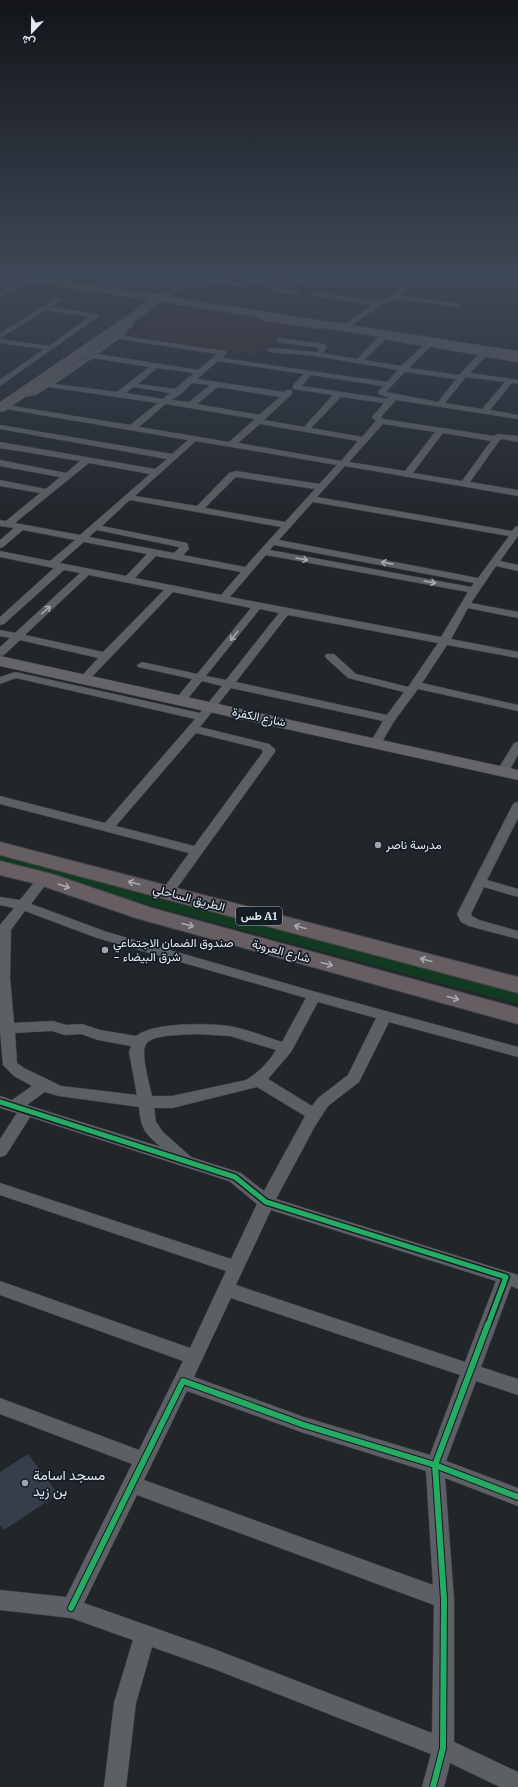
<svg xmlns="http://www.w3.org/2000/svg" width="518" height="1787" viewBox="0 0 518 1787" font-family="Merriweather,Vazirmatn,serif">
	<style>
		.education { fill: #372626 }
		.green { fill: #123a20 }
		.building { fill: #353e49 }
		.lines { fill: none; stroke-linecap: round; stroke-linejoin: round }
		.street-casing { stroke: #3f4347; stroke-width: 1 }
		.secondary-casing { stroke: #3f4347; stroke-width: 1 }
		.primary-casing { stroke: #3f4347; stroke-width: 1 }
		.highway-casing { stroke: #3f4347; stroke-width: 2 }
		.street { fill: #5c5f63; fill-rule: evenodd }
		.secondary { fill: #656468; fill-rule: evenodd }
		.primary { fill: #646163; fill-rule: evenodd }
		.highway { fill: #665e62; fill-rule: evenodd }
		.cycleway-far1-casing { stroke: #141c26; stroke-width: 8 }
		.cycleway-casing { stroke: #141c26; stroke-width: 8 }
		.cycleway-far1 { stroke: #26ab63; stroke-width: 5 }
		.cycleway { stroke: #26ab63; stroke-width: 6 }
		.oneway { stroke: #a6abb0 }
		.oneway2 { stroke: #abaab0 }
		.poi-dot { fill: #9fa5aa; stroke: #141c26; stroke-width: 1.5 }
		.labels { text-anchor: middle; stroke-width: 3.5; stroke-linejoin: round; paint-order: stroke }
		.shield { fill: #141c26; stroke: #a5acb3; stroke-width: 1 }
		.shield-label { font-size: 11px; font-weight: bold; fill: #e3e9ef }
		.street-label { font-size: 12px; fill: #e3e9ef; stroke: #141c26 }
		.poi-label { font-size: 12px; fill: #e3e9ef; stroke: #141c26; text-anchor: start }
		.near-poi-label { font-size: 14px; fill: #e3e9ef; stroke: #141c26; text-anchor: start }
	</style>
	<rect width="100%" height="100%" fill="#22262b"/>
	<!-- education -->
	<polygon class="education" points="170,306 293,324 255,355 128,335"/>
	<!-- green -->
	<polygon class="green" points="0,853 518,990 518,1004 0,865"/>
	<!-- building -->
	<polygon class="building" points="28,1454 58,1494 4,1530 0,1525 0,1472"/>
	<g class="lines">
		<defs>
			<g id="street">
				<polygon points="269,275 281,275 314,283 311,285 274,278 243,287 198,280 169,295 164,294 197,276 243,283"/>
				<path d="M408 275H415C409 282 407 288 401 296L459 303 462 305 459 307 397 299 381 305 345 330 341 328 342 326 373 305 315 296 312 294 315 292 378 302 394 296 400 289 403 280Z"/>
				<polygon points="26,278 31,279 0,298 0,293"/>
				<polygon points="268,285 299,293 300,294 297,296 266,288 266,286"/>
				<polygon points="58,298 60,299 60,301 52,307 95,314 99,316 0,386 0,380 44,349 0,343 0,339 49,346 89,317 46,310 0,338 0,333"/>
				<polygon points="247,310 266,317 320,325 324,327 320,329 265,321 245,313 243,312"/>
				<path d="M125 318H131L134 324 123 336 226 351 227 353 222 358 387 382 398 370 316 356 270 352 266 350 270 348 318 352 319 348 277 342V338H280L325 344 327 348 322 353 357 359 380 335H386V339L364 360 401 366 423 346 387 340V336H390L518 358V362L485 357 470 373 518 380V384L512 383 490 410 518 415V419L396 400 381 417 383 419 494 436 498 434 518 436V442L501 439 499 441 470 482 518 490V496L345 466 317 497 512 531 515 527 518 526V536L500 561 518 565V571L496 566 471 603 518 612V618L468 608 451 639 518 652V658L447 645 422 683 518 705V711L418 689 395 720 380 745 376 746 370 743 383 721 231 688 200 727 269 744 275 749V752L172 895H162L161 892 189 853 0 804V796L105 823 195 719 16 678 0 684V677L15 672 200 713 222 686 202 681 185 702 181 703 175 700 192 679 138 667 137 665 142 662 197 674 251 608 173 592 88 681 84 682 79 679 98 658 20 640 4 655 0 656V647L10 638 0 636V630L15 633 80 573 64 570 4 624 0 625V617L54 568 0 557V551L50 561 75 540 23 530 3 547 0 548V540L14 528 0 526V520L6 521 40 493 0 486V480L46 489 60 477 0 466V460L66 473 80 461 0 448V442L155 469 167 459 0 429V425L172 454 188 440 0 408V404L130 425 158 403 49 387 36 395 17 398 13 396 14 394 31 391 45 383 86 356V353H90L115 335 126 324 124 320ZM119 339 217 354 198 370 98 354ZM430 347 478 355 459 375 409 368ZM93 358 149 367 117 392 55 384ZM218 361 304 374 293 385V389L333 395 304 427 264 420 292 394V390H286L284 392 197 379ZM157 368 194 373 175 389 138 384ZM405 372 456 379 438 402 386 392ZM311 375 383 386 377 393 389 398 388 399 302 386ZM466 377 505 382 482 409 445 403ZM192 383 210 385 189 402 171 400 181 394ZM133 387 170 393 163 399 126 393ZM218 387 280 397 259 415 197 404ZM341 397 384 403 372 417 376 421 362 437 311 428ZM166 404 255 419 229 442 139 427ZM260 424 358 441 341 461 238 443ZM383 424 435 432 405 471 349 462ZM443 433 491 441 462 481 413 473ZM196 441 337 465 319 484 236 471 229 473 197 506 135 496ZM89 463 150 474 80 535 15 523ZM236 477 315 489 285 522 205 508ZM130 500 281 527 245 567 183 555 189 549 187 543 102 526ZM313 502 509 536 478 578 279 540ZM97 530 179 547V548L174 553 89 537ZM84 542 147 554 126 576 60 563ZM274 545 474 583 471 587 270 550ZM266 555 468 592 441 637 230 597ZM156 556 241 572 221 595 135 578ZM89 575 164 590 103 652 25 635ZM260 609 279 613 226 680 206 676ZM288 615 438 643 408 687 356 674 334 654H326L325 656 326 658 348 678 404 692 387 715 236 682ZM196 733 261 749 263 752 194 846 116 826Z"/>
				<polygon points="518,742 518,755 509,771 507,773 499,773 497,771 514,743"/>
				<polygon points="518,802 518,818 487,880 518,889 518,897 484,887 471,914 472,916 479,920 518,931 518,939 469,926 461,922 457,914 512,806 514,803"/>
				<path d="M44 875 49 876 50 879 31 904 107 932 316 992 518 1047V1057L389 1022 359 1082 328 1106 315 1126 276 1199 518 1275V1289L511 1286 481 1367 518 1379V1395L476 1381 446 1461 518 1488V1506L445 1478 454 1599V1742L518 1772V1787H500L450 1763 444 1787H422L431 1754 214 1669 152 1647 136 1703 126 1787H104L114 1703 133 1640 71 1618 0 1610V1590L66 1597 132 1464 0 1414V1398L139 1450 183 1361 0 1295V1281L190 1348 226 1271 0 1195V1183L231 1259 257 1204 229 1181 30 1117 6 1155 0 1157V1139L17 1113 0 1108V1096L12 1100 32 1086 14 1076 3 1065 0 1030V925L14 908 0 905V897L20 900 39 876ZM25 911 97 938 306 998 282 1042C265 1037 247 1029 229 1026 208 1023 153 1022 136 1036L100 1030 82 1024 66 1025 53 1021 14 1023 10 978 11 930ZM318 1002 376 1018 348 1075 318 1098 312 1106 268 1079 291 1052ZM52 1031 65 1035 81 1034 98 1040 131 1046 129 1052 137 1095 61 1086 24 1068 17 1063 15 1033ZM197 1034 230 1036 276 1050C268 1063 259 1072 246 1080L172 1096H152C150 1086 140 1053 146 1044 152 1034 186 1035 197 1034ZM257 1087 305 1116 264 1191 241 1173 191 1157 163 1132 156 1122 154 1108H172ZM45 1092 59 1096 139 1107C141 1128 144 1133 161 1147L27 1105ZM271 1210 496 1281 465 1362 236 1285ZM231 1298 460 1375 430 1455 304 1417 194 1377ZM187 1391 304 1433 426 1471 433 1585 144 1480ZM137 1495 434 1605 432 1733 214 1649 84 1603Z"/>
			</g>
			<polygon id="secondary" points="0,656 518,770 518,780 0,666"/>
			<polygon id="primary" points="0,275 26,275 158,295 166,291 172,294 170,297 518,351 518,359 162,302 5,411 0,412 0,402 150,300 3,278 0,277"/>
			<g id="highway">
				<polygon points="0,842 518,977 518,993 0,855"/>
				<polygon points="0,861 52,874 152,908 518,1008 518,1024 136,918 37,884 0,875"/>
			</g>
		</defs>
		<!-- street casing -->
		<use href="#street" class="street-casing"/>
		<!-- secondary casing -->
		<use href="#secondary" class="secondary-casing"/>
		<!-- primary casing -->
		<use href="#primary" class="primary-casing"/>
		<!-- highway casing -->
		<use href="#highway" class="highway-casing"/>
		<!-- street -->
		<use href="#street" class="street"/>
		<!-- secondary -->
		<use href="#secondary" class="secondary"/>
		<!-- primary -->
		<use href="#primary" class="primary"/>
		<!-- highway -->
		<use href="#highway" class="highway"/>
		<defs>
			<polyline id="cycleway-far1" points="0,1102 235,1177 266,1202 506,1277 488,1325"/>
			<g id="cycleway">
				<polyline points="71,1608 183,1381 304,1425 435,1465 518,1497"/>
				<polyline points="433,1787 443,1748 444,1599 435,1465 488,1324"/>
			</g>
		</defs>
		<!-- cycleway-far1 casing -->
		<use href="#cycleway-far1" class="cycleway-far1-casing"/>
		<!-- cycleway casing -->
		<use href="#cycleway" class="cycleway-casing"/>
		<!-- cycleway-far1 -->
		<use href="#cycleway-far1" class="cycleway-far1"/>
		<!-- cycleway -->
		<use href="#cycleway" class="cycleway"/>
	</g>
	<!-- one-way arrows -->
	<defs><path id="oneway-shaft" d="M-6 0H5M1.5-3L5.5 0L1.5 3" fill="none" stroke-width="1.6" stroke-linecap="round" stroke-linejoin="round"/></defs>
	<g class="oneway">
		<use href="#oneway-shaft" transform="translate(302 559) rotate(10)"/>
		<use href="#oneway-shaft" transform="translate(387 563) rotate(-169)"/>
		<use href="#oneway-shaft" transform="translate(430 582) rotate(10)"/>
		<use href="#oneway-shaft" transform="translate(46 610) rotate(-42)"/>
		<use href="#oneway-shaft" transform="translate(234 636) rotate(129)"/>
	</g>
	<g class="oneway2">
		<use href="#oneway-shaft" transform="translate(134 883) rotate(-165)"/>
		<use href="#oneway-shaft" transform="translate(64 886) rotate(19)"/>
		<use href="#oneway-shaft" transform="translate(188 925) rotate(15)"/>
		<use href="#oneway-shaft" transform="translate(300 927) rotate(-165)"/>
		<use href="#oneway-shaft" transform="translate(426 960) rotate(-165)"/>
		<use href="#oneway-shaft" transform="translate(327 964) rotate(15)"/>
		<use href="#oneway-shaft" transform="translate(453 998) rotate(15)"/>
	</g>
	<!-- sky -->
	<linearGradient id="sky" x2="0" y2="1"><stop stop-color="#131518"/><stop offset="0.52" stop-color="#3e4755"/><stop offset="1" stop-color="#3e4755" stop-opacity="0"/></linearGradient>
	<rect width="518" height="525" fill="url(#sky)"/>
	<!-- markers -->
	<g class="poi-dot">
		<circle cx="378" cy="845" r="4"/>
		<circle cx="105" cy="950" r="4"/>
		<circle cx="25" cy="1483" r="4"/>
	</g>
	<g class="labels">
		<!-- shield labels -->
		<rect class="shield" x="236" y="907" width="46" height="18" rx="3"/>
		<g class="shield-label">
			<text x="259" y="920">طس A1</text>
		</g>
		<!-- street labels -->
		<g class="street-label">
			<text transform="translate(259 717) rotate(12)" y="4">شارع الكفرة</text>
			<text transform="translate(189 898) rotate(15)" y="4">الطريق الساحلي</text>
			<text transform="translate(281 951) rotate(15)" y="4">شارع العروبة</text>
		</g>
		<!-- poi labels -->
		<g class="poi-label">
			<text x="386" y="849">مدرسة ناصر</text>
			<text x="113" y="947">صندوق الضمان الاجتماعي<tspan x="113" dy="14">- شرق البيضاء</tspan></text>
		</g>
		<!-- near-poi labels -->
		<g class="near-poi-label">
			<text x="33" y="1480">مسجد اسامة<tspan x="33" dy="16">بن زيد</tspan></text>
		</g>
	</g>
	<!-- north arrow -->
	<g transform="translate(32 32) rotate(202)" stroke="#141c26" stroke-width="3" paint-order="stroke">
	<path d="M0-3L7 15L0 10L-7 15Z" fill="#e3e9ef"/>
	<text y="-6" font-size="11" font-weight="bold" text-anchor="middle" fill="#e3e9ef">ش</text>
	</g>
</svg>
